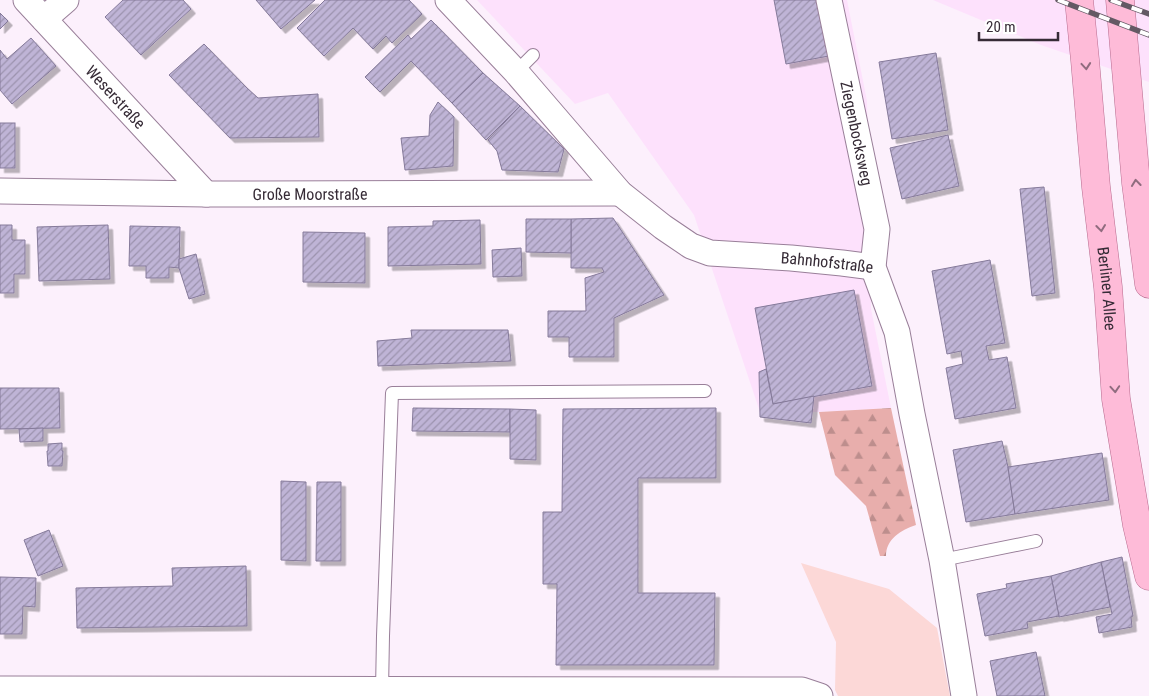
<svg xmlns="http://www.w3.org/2000/svg" width="1149" height="696" viewBox="0 0 1149 696" font-family="'Roboto Condensed',sans-serif">
	<style>
		.built { fill: #fde1fc }
		.forest { fill: url(#forest-firs) }
		.park { fill: #fcd8d7 }
		.building { fill: url(#building-hatch); stroke: #857a9a; filter: url(#shadow) }
		.lines { fill: none; stroke-linecap: round; stroke-linejoin: round }
		.lane-casing { stroke: #997f99; stroke-width: 14 }
		.street-casing { stroke: #997f99; stroke-width: 27 }
		.primary-casing { stroke: #b76b8e; stroke-width: 29 }
		.lane { stroke: #fff; stroke-width: 12 }
		.street { stroke: #fff; stroke-width: 25 }
		.primary { stroke: #febbd8; stroke-width: 28 }
		.rail-casing { stroke: #645964; stroke-width: 5.5 }
		.rail { stroke: #fff; stroke-width: 4; stroke-dasharray: 11; stroke-linecap: butt }
		.oneway { stroke: #906c7f }
		.labels { text-anchor: middle; stroke-width: 4.5; stroke-linejoin: round; paint-order: stroke }
		.street-label { font-size: 16px; fill: #362b36; stroke: #fff }
	</style>
	<defs>
		<pattern id="forest-firs" width="22" height="20" patternUnits="userSpaceOnUse" patternTransform="scale(1.25)"><rect width="22" height="20" fill="#e8aeac"/><path d="M5 1l3.5 6h-7zM16 11l3.5 6h-7z" fill="#bd8e8d"/></pattern>
		<pattern id="building-hatch" width="6" height="6" patternUnits="userSpaceOnUse" patternTransform="scale(1.25)"><rect width="6" height="6" fill="#bfb4d6"/><path d="M-1 1l2-2M0 6l6-6M5 7l2-2" fill="none" stroke="#9c93ae"/></pattern>
		<filter id="shadow"><feDropShadow dx="4.5" dy="4.5" stdDeviation="0" flood-color="#0004"/></filter>
	</defs>
	<rect width="100%" height="100%" fill="#fcf0fc"/>
	<!-- built -->
	<g class="built">
		<polygon points="477,0 847,0 867,101 871,309 891,408 761,415 694,215 608,93 575,104"/>
		<polygon points="933,0 1149,0 1149,82 1041,45"/>
	</g>
	<!-- forest -->
	<path class="forest" d="M891 408 916 525C901 530 886 539 886 556H880L866 506 835 475 819 412Z"/>
	<!-- park -->
	<polygon class="park" points="801,563 889,589 937,628 950,696 838,696 835,690 836,642"/>
	<!-- building -->
	<g class="building">
		<polygon points="123,0 183,0 191,9 141,55 105,17"/>
		<polygon points="256,0 315,0 281,29"/>
		<polygon points="325,0 409,0 422,14 392,43 386,36 373,49 353,28 324,56 297,28"/>
		<polygon points="774,0 823,0 834,55 786,64"/>
		<polygon points="0,13 8,21 0,29"/>
		<polygon points="431,20 483,73 452,103 411,61 380,92 365,77 408,35 411,39"/>
		<polygon points="31,38 56,66 12,104 0,90 0,50 7,59"/>
		<polygon points="204,44 247,88 258,98 318,94 319,137 230,138 169,75"/>
		<polygon points="936,53 948,130 892,139 879,62"/>
		<polygon points="483,73 520,106 486,140 452,103"/>
		<polygon points="438,102 454,117 453,166 405,170 401,138 429,136 430,115"/>
		<polygon points="520,106 564,149 558,172 502,170 497,151 488,140"/>
		<rect x="0" y="123" width="15" height="45"/>
		<polygon points="948,135 959,186 902,199 890,148"/>
		<polygon points="1044,187 1055,293 1032,296 1020,189"/>
		<polygon points="613,218 664,295 614,318 614,357 569,357 569,337 548,337 548,311 586,311 585,278 604,272 602,268 571,268 571,219"/>
		<polygon points="526,219 571,219 571,253 526,252"/>
		<polygon points="480,220 481,264 388,266 388,227 433,226 433,221"/>
		<polygon points="0,225 12,225 12,240 25,240 25,274 14,274 14,293 0,293"/>
		<polygon points="108,225 110,279 39,281 37,227"/>
		<polygon points="130,226 180,227 179,268 169,267 169,278 146,278 146,266 129,266"/>
		<polygon points="303,232 365,233 365,283 303,282"/>
		<polygon points="521,248 522,276 493,277 492,250"/>
		<polygon points="196,254 205,294 189,299 179,268 179,259"/>
		<polygon points="990,260 1005,343 986,346 989,360 1007,357 1016,408 955,419 946,368 963,364 961,351 947,354 932,271"/>
		<polygon points="854,290 872,386 773,404 755,308"/>
		<polygon points="411,330 508,330 511,361 378,366 377,341 412,338"/>
		<polygon points="766,369 773,404 814,396 811,423 760,417 759,372"/>
		<polygon points="0,388 59,388 60,428 0,429"/>
		<polygon points="413,408 510,409 510,432 412,431"/>
		<polygon points="716,408 716,478 638,478 638,593 715,593 714,665 556,665 557,584 543,584 543,512 562,512 563,409"/>
		<polygon points="510,409 536,410 536,460 510,459"/>
		<polygon points="43,428 43,441 20,442 19,429"/>
		<polygon points="1002,441 1008,467 1015,514 966,522 953,450"/>
		<polygon points="62,443 62,451 63,451 62,466 48,466 47,451 48,451 48,444"/>
		<polygon points="1102,453 1109,500 1015,514 1008,467"/>
		<polygon points="281,481 306,482 306,561 281,560"/>
		<polygon points="317,482 341,482 341,561 316,561"/>
		<polygon points="49,530 63,566 38,576 24,540"/>
		<polygon points="1122,557 1133,616 1131,617 1132,627 1099,633 1096,617 1112,614 1101,562"/>
		<polygon points="1101,562 1110,607 1059,617 1051,576"/>
		<polygon points="246,566 247,626 77,628 76,588 173,586 172,568"/>
		<polygon points="1051,576 1059,616 1027,622 1028,628 985,636 977,595 977,594 1007,588 1006,584"/>
		<polygon points="0,577 36,578 35,607 23,606 22,634 0,634"/>
		<polygon points="1036,652 1045,696 997,696 990,661"/>
	</g>
	<g class="lines">
		<defs>
			<g id="lane">
				<polyline points="516,72 533,55"/>
				<polyline points="942,560 1036,541"/>
				<polyline points="382,690 383,636 392,393 705,391"/>
			</g>
			<g id="street">
				<path id="s1" d="M26 0 206 194"/>
				<path id="s2" d="M448 0 516 72 620 193 663 227 691 246 710 253 791 258 842 263 873 267"/>
				<path id="s3" d="M829 0 877 229 873 267 897 332 912 414 942 560 964 696"/>
				<polyline points="44,19 66,0"/>
				<path id="s4" d="M0 191 206 194 620 193"/>
				<polyline points="0,689 802,690 820,696"/>
			</g>
			<g id="primary">
				<path id="s5" d="M1079 0 1085 60 1096 187 1108 287 1116 399 1137 525 1149 576"/>
				<polyline points="1120,0 1136,183 1149,284"/>
			</g>
		</defs>
		<!-- lane casing -->
		<use href="#lane" class="lane-casing"/>
		<!-- street casing -->
		<use href="#street" class="street-casing"/>
		<!-- primary casing -->
		<use href="#primary" class="primary-casing"/>
		<!-- lane -->
		<use href="#lane" class="lane"/>
		<!-- street -->
		<use href="#street" class="street"/>
		<!-- primary -->
		<use href="#primary" class="primary"/>
		<defs>
			<g id="rail">
				<polyline points="1058,0 1149,35"/>
				<polyline points="1111,0 1149,14"/>
			</g>
		</defs>
		<!-- rail casing -->
		<use href="#rail" class="rail-casing"/>
		<!-- rail -->
		<use href="#rail" class="rail"/>
	</g>
	<!-- one-way arrows -->
	<defs><path id="oneway-chevron" d="M-2-3.5L2.5 0L-2 3.5" fill="none" stroke-width="1.6" stroke-linecap="round" stroke-linejoin="round" transform="scale(1.25)"/></defs>
	<g class="oneway">
		<use href="#oneway-chevron" transform="translate(1086 66) rotate(85)"/>
		<use href="#oneway-chevron" transform="translate(1136 183) rotate(-96)"/>
		<use href="#oneway-chevron" transform="translate(1101 228) rotate(83)"/>
		<use href="#oneway-chevron" transform="translate(1115 389) rotate(86)"/>
	</g>
	<g class="labels">
		<!-- street labels -->
		<g class="street-label">
			<text dy="6" stroke="none"><textPath href="#s1" startOffset="132">Weserstraße</textPath></text>
			<text dy="6" stroke="none"><textPath href="#s3" startOffset="136">Ziegenbocksweg</textPath></text>
			<text dy="6" stroke="none"><textPath href="#s4" startOffset="310">Große Moorstraße</textPath></text>
			<text dy="6" stroke="none"><textPath href="#s2" startOffset="485">Bahnhofstraße</textPath></text>
			<text dy="6" stroke="none"><textPath href="#s5" startOffset="290">Berliner Allee</textPath></text>
		</g>
	</g>
	<!-- scale -->
	<path d="M979 32v8h79v-8" fill="none" stroke="#362b36" stroke-width="2.5"/>
	<text x="986" y="32" font-size="15" fill="#362b36" stroke="#ffffff" stroke-width="4" paint-order="stroke">20 m</text>
</svg>
